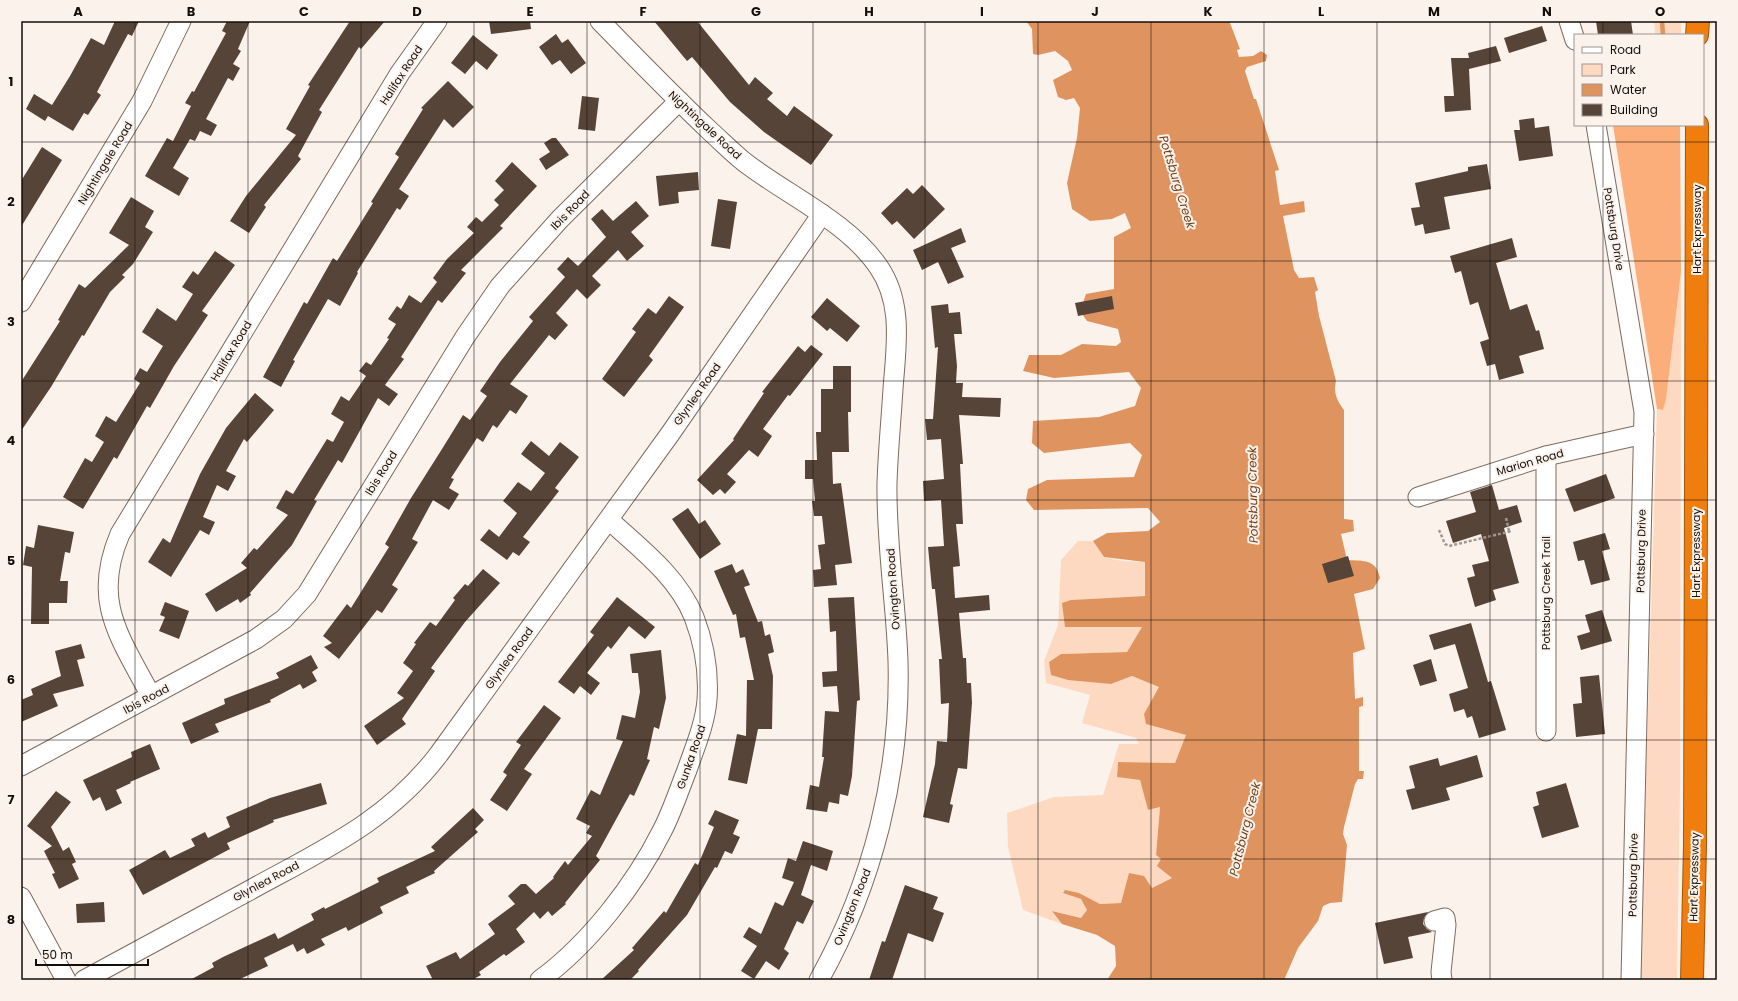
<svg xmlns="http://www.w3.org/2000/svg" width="1738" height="1001" viewBox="0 0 1738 1001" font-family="Poppins,sans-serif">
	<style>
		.green { fill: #fed9c1 }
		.forest { fill: #fbae7a }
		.water { fill: #df9460 }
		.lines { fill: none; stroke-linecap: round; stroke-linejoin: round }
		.stream { stroke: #df9460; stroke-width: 4.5 }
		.building { fill: #574438 }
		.minor-casing { stroke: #7f6a5d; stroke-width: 21 }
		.highway-casing { stroke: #a3560c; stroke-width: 24 }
		.path { stroke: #9f9791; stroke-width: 2.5; stroke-dasharray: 3 2; stroke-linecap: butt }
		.minor { stroke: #fff; stroke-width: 19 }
		.highway { stroke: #f07e0e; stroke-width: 22 }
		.grid { fill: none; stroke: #140d08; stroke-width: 1; stroke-opacity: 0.55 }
		.labels { text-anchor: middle; stroke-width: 4; stroke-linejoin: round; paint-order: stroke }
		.street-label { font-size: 11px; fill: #140d08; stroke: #fbf2ec }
		.water-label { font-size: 12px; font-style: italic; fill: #703e18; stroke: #fbf2ec }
		.neatline { fill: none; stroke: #140d08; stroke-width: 1.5 }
		.grid-label { font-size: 13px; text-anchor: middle; font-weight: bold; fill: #140d08 }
	</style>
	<rect width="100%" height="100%" fill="#fbf2ec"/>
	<!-- green -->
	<g class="green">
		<polygon points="1654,21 1681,21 1681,35 1655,35"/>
		<polygon points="1681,272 1680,789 1677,980 1640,980 1657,409 1663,410 1666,400"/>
		<polygon points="1078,541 1093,541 1104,557 1122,561 1145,562 1145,596 1071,600 1065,627 1142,627 1127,652 1061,654 1049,662 1051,675 1111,684 1132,676 1160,687 1147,724 1186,735 1175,763 1118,762 1117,777 1140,780 1148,810 1160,807 1156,855 1161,859 1172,878 1152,888 1129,873 1122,903 1100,904 1079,893 1063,893 1081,899 1088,910 1081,918 1053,911 1062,924 1023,910 1008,847 1007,813 1054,797 1103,795 1119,744 1139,744 1136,738 1082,723 1090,695 1046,683 1044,661 1058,625 1061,560"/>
	</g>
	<!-- forest -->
	<polygon class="forest" points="1613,125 1680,125 1681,272 1666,400 1663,410 1657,409"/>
	<!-- water -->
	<path class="water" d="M1026 21H1232L1230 23 1240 49 1237 50 1239 57 1253 56 1261 51 1267 55 1266 61 1247 67 1245 71 1254 99H1256L1279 170 1275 171 1280 205 1304 201 1305 212 1283 216 1294 270 1299 278 1314 277 1318 290 1315 292 1319 316 1336 381C1333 392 1337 401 1344 410V519L1353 520 1354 531 1341 534 1347 560C1364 561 1376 559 1380 578L1373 589 1354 594 1365 649 1353 653 1355 699 1363 697V706L1359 707V771H1364L1363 779H1358L1355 784 1344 827 1343 834 1347 845 1342 902 1330 903 1323 906 1318 921 1298 948 1284 980H1107L1116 966 1115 946 1097 935 1062 924 1052 911 1081 918 1087 910 1081 899 1063 893 1065 890 1079 893 1100 904 1121 903 1129 873 1144 876 1152 888 1172 878 1157 866 1161 859 1156 855 1160 807 1148 810 1140 780 1117 777 1118 762 1175 763 1186 735 1146 724 1144 714 1159 687 1132 676 1111 684 1068 680 1051 675 1049 662 1061 654 1127 652 1142 627H1065L1062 603 1071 600 1145 596V562L1104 557 1093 541 1107 533 1148 531 1160 522 1148 508 1034 510 1026 500 1028 489 1047 480 1134 477 1142 455 1130 443 1044 453 1032 443 1033 421 1099 417 1135 406 1141 388 1129 372 1054 378 1023 371 1029 355H1061L1082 344 1116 346 1121 342 1118 329 1087 321 1080 311 1086 294 1114 289V237L1131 228 1125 213 1112 219 1090 221 1072 209 1067 183 1077 138 1080 108 1074 98 1066 100 1058 97 1053 80 1072 70 1068 61 1055 51 1038 55 1033 54 1032 29Z"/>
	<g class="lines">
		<!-- stream -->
		<polyline class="stream" points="1662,21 1663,35"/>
	</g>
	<!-- building -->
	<g class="building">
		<polygon points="115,21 139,21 132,36 128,34 97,92 101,95 88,115 84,113 73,131 48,116 45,121 26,109 34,94 52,105 70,76 91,38 104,45"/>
		<polygon points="227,21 250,21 238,49 241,51 233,64 240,68 233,81 228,78 206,119 217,125 211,136 200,131 195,141 190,139 173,168 189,178 179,196 145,176 167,138 173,141 191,106 185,103 192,91 194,92 226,33 222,31"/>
		<polygon points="350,21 385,21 361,49 359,47 319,110 322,112 298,156 301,159 264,205 266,207 249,233 230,221 246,196 296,135 286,129 310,86 308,85"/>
		<polygon points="489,21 530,21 531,29 491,34"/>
		<polygon points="654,21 697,21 749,85 755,77 773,93 767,99 787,116 794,106 833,135 811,165 764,132 730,102 692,57 687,61"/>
		<polygon points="1596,21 1631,21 1633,35 1610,35 1610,34 1598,35"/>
		<polygon points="1542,26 1547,41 1509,53 1504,38"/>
		<polygon points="556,34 562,43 568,39 586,63 571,74 560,60 552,65 539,47"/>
		<polygon points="473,35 498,55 487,70 476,61 465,74 451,63"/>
		<polygon points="1496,46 1501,61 1469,69 1471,110 1445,112 1444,96 1454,96 1451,58 1469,58 1468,53"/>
		<polygon points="448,81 474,107 453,128 444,119 399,189 409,196 400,210 397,208 357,272 358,273 340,306 328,299 293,360 295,361 281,387 263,377 304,302 307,304 333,258 337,261 373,203 371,202 399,157 395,154 423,109 421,108"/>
		<polygon points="582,96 599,98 595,131 578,129"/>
		<polygon points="1534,118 1535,128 1549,126 1553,156 1519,161 1514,130 1520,130 1519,120"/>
		<polygon points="552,138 556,138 569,155 546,170 539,159 550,152 544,143"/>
		<polygon points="42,147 62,160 21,227 21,181"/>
		<polygon points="512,162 537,186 500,226 503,228 461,270 466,273 442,303 438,300 401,357 404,359 385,385 398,394 389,406 378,398 342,463 338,460 314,500 317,501 292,545 250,593 251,595 240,603 238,599 216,612 205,594 247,568 241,563 254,548 257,550 288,515 276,508 286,490 293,494 327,439 333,442 344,422 331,414 341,396 349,401 366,376 359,371 366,362 371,365 389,339 387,338 396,324 388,319 397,306 401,309 409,295 421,303 437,282 433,278 447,259 474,233 467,227 476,217 482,222 499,205 494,200 504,190 495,181"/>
		<polygon points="1487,164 1491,189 1444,197 1450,229 1425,234 1423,224 1415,226 1411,208 1420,207 1415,183 1468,171 1468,167"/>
		<polygon points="698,172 699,190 678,192 679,203 659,206 656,176"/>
		<polygon points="922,185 945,209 914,239 897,221 892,225 881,213 907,188 913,194"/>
		<polygon points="131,197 154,211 145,227 153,232 133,264 122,275 125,277 110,292 84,336 82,335 51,387 21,431 21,382 60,321 58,320 79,284 85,288 129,245 109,233"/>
		<polygon points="718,199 737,202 730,249 711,246"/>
		<polygon points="636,201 649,216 631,232 644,246 627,261 618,250 592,276 601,285 587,299 577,289 556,313 568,325 555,340 549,335 510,384 528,396 516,414 510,410 497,428 493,425 483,442 477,438 451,478 454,479 449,488 459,494 449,510 433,500 412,539 418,542 392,585 398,589 382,613 377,610 339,659 324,647 332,643 323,636 347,604 351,608 389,547 385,544 411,498 442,449 463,415 470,420 487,396 480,391 500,362 533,321 529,317 565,277 557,269 568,257 578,266 606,237 591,219 602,209 613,221"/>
		<polygon points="961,228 966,242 951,248 964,277 948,284 938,262 922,270 913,250"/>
		<polygon points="1512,238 1517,257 1496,263 1510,310 1527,304 1536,331 1539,330 1544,349 1519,356 1524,373 1499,380 1495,364 1487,366 1480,342 1489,339 1478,302 1470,305 1461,271 1455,273 1450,256"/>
		<polygon points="215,251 235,265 202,311 208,315 174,366 150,408 147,406 117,459 114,457 83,509 63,497 85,458 92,462 104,442 95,436 106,416 116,422 140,383 134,379 140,368 147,372 163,346 142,332 157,308 176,321 193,294 182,287 193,271 198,275"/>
		<polygon points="669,296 684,307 649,356 653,360 624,397 602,379 636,332 632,329 648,308 656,314"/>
		<polygon points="1112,296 1114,309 1078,316 1075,303"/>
		<polygon points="827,298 860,326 847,342 830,328 827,331 811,317"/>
		<polygon points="948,304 949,313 960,312 962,334 954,334 957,366 956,383 963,383 962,397 1001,398 1000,417 959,415 963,464 960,464 963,524 956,524 960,566 953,567 955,598 989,595 990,610 959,613 963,658 966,658 967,683 971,683 972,703 967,769 958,768 950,804 953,805 949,823 923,817 935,764 937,741 947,742 949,703 941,704 939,659 942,659 935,589 932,589 928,547 944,546 941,500 924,501 923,481 944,479 941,439 927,440 925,419 933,419 938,347 935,348 931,306"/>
		<polygon points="811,345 823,354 790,396 788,395 763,429 772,436 758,457 749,450 727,474 736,482 725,494 720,489 713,495 697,480 734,440 733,439 764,393 762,392 798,346 805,352"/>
		<polygon points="833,366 851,366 851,412 848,412 849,452 832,452 833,484 841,483 852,563 835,565 837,585 814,587 813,570 821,569 818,545 825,544 822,516 814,516 812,501 815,501 813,479 805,479 805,460 817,460 816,432 821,432 821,389 833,389"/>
		<polygon points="255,393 274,410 247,442 244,439 226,471 236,476 228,491 217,485 203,517 215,522 209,535 200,530 171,577 148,562 163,538 170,543 200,474 226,428"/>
		<polygon points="531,441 549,456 560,442 579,457 555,488 559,491 523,537 530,542 519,556 513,552 507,560 480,540 489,529 499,537 517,513 503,501 518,482 531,491 545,473 521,454"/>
		<polygon points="1606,474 1615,498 1574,512 1565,489"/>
		<polygon points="1492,485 1499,510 1517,505 1522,522 1504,528 1519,583 1493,590 1496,600 1475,607 1467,578 1475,576 1472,565 1489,561 1481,534 1453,543 1446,521 1476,512 1470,492"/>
		<polygon points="688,508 699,524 705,520 721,544 700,559 672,519"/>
		<polygon points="38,525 74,532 70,553 65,552 60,581 68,581 67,603 49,603 49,624 31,624 32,567 23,565 26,546 34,548"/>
		<polygon points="1605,533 1610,549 1602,551 1610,580 1591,585 1584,560 1578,561 1573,542"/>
		<polygon points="1348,556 1354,576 1328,583 1322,564"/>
		<polygon points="732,564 736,573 743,569 750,585 744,587 758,622 762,621 765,636 770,634 774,652 768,654 773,676 772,729 758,729 747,784 728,780 737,734 746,736 747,680 754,680 745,637 740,638 736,614 733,615 714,571"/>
		<polygon points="483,569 500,583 465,622 431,668 435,671 402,719 406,724 377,745 364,726 404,698 397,693 413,671 403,663 416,644 414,643 430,622 436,626 455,600 453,598 465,584 468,586"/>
		<polygon points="617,597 655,627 645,639 629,626 611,649 608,646 587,673 600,683 591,695 580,686 574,694 558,682 594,635 590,632"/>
		<polygon points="854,597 860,700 857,701 852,776 848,796 840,794 839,804 829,802 827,812 806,809 810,785 819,787 824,757 822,757 825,711 839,712 837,686 823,687 822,672 837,671 836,631 830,632 828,598"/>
		<polygon points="165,602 189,611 179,639 159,631 165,617 160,615"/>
		<polygon points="1602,610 1612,641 1581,650 1577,636 1590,632 1585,615"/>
		<polygon points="1471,623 1488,682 1491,681 1506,730 1479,738 1472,716 1467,718 1464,709 1454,712 1449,694 1468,688 1455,644 1434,650 1429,635"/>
		<polygon points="81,644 85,658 77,660 84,686 53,694 58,706 21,722 21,700 33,695 31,689 61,676 55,651"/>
		<polygon points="661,650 666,698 659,729 654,727 647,759 650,760 634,796 630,794 596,856 600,860 565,903 566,904 552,916 548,911 540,919 534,912 516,929 525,942 506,956 504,954 479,972 481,975 472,980 433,980 426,966 456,952 460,959 495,934 488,924 515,904 508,896 521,884 526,884 536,894 554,878 553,877 565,861 568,865 592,836 586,833 590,826 576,819 591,790 600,795 623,741 616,739 622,715 635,718 640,692 638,673 632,673 630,654"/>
		<polygon points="311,655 318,668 312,672 317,681 303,689 300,684 270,700 271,702 215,724 219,732 191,744 182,723 225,704 224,699 279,678 276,673"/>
		<polygon points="1431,659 1437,681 1420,686 1413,665"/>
		<polygon points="1599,675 1605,734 1576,737 1573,704 1582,703 1580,677"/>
		<polygon points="544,705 561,718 524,769 532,774 507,811 490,800 507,775 503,772 521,745 516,742"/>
		<polygon points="150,744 160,769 130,782 131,783 116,790 122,803 106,811 100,797 93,801 83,780 132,757 131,752"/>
		<polygon points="1477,755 1483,777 1446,788 1450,800 1412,810 1406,790 1415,788 1409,766 1438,758 1440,766"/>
		<polygon points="321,783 327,804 273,820 274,822 227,843 230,849 143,895 129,870 165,850 170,858 195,846 191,839 205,832 208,838 230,827 226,817 270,798"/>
		<polygon points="1566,783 1579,827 1542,838 1533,807 1539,805 1536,792"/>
		<polygon points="56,791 71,802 51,827 63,851 69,847 76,862 72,864 79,879 59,889 52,874 55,873 44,851 52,846 27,826"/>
		<polygon points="473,808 484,820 475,829 478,832 434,871 435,873 406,887 409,893 380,907 383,913 348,931 346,927 321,939 325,945 307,954 304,948 297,952 293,944 264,958 268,966 238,980 190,980 214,967 212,963 223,957 275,933 278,939 314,920 311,914 324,907 325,909 379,882 377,878 435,851 431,847"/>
		<polygon points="715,810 739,820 733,834 740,837 732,854 725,851 717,868 715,867 687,915 638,970 639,971 630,980 601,980 634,950 632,948 664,911 666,913 695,863 698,865 714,827 708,824"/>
		<polygon points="803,841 833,851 827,871 811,865 801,895 814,901 803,924 797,921 784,949 789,953 779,970 766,961 754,979 741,971 757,946 743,937 749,927 761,934 775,902 783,906 794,882 782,878 788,858 796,861"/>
		<polygon points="905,885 938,897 933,909 944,913 933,942 908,933 892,980 869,980 882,941 885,942"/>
		<polygon points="104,902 105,922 77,923 76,904"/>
		<polygon points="1428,912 1424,918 1423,924 1427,929 1432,932 1408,937 1413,958 1384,964 1375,923"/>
	</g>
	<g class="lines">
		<defs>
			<g id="minor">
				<path d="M600 21C636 58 672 95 710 131 721 141 731 151 743 161 785 194 847 221 878 266 904 303 896 347 893 389 891 421 888 452 887 483 886 543 896 602 898 661 901 772 873 883 819 980"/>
				<polyline points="1569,21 1575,40"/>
				<polyline points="1596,125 1644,412 1631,980"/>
				<polyline points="21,302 142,101 181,21"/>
				<polyline points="1418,497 1546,456 1644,434"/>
				<path d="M151 696C120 637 91 602 120 534L400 73 437 21"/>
				<polyline points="1546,731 1546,456"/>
				<polyline points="21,766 256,639 284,619 307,594 465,337 500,286 560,219 679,101"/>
				<polyline points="21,897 66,980"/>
				<polyline points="1434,921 1445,918 1446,925 1441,972 1442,980"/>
				<path d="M84 980C140 950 196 919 252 889 323 850 388 821 439 754L670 434 822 214"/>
				<path d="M540 980C589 944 635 885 662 831 672 812 679 790 687 770 695 747 705 724 707 700 709 672 704 643 694 617 678 577 640 548 609 520"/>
			</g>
			<g id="highway">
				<polyline points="1697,35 1698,21"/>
				<polyline points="1692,980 1695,845 1697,125"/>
			</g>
		</defs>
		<!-- minor casing -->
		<use href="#minor" class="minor-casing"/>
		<!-- highway casing -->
		<use href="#highway" class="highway-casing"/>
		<!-- path -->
		<g class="path">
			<polyline points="1506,518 1509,531"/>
			<polyline points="1439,530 1445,544 1449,546 1512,531"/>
		</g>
		<!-- minor -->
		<use href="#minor" class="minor"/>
		<!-- highway -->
		<use href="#highway" class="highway"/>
	</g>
	<!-- grid -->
	<path class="grid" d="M135 21V980M248 21V980M361 21V980M474 21V980M587 21V980M700 21V980M813 21V980M925 21V980M1038 21V980M1151 21V980M1264 21V980M1377 21V980M1490 21V980M1603 21V35M1603 125V980M21 142H1717M21 261H1717M21 381H1717M21 500H1717M21 620H1717M21 740H1717M21 859H1717"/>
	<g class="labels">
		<!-- street labels -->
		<g class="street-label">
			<text transform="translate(401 75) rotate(-57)" y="4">Halifax Road</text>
			<text transform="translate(705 125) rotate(43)" y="4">Nightingale Road</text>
			<text transform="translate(105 163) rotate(-59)" y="4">Nightingale Road</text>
			<text transform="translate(570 210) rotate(-46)" y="4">Ibis Road</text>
			<text transform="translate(1614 229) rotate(81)" y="4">Pottsburg Drive</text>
			<text transform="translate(1697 229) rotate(-90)" y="4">Hart Expressway</text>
			<text transform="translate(231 351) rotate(-59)" y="4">Halifax Road</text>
			<text transform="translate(697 394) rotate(-55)" y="4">Glynlea Road</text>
			<text transform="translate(1530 462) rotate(-16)" y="4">Marion Road</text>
			<text transform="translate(381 473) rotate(-58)" y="4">Ibis Road</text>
			<text transform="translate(1641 551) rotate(-89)" y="4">Pottsburg Drive</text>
			<text transform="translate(1696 553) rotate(-90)" y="4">Hart Expressway</text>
			<text transform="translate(893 589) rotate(-94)" y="4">Ovington Road</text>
			<text transform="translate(1546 593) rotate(-90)" y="4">Pottsburg Creek Trail</text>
			<text transform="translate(509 658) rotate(-54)" y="4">Glynlea Road</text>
			<text transform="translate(146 699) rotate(-28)" y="4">Ibis Road</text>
			<text transform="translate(691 757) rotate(-71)" y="4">Gunka Road</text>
			<text transform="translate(1633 875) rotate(-89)" y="4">Pottsburg Drive</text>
			<text transform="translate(1694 877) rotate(-89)" y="4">Hart Expressway</text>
			<text transform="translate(266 881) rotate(-28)" y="4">Glynlea Road</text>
			<text transform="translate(852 907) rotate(-68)" y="4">Ovington Road</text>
		</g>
		<!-- water labels -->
		<g class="water-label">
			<text transform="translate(1177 182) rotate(73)" y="4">Pottsburg Creek</text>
			<text transform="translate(1253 495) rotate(-91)" y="4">Pottsburg Creek</text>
			<text transform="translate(1245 829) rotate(-76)" y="4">Pottsburg Creek</text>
		</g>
	</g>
	<!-- border -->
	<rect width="1738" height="1001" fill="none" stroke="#fbf2ec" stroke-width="44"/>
	<!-- legend -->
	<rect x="1574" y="34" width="130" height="92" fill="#fbf2ec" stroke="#9f9691"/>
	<rect x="1582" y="47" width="20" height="6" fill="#ffffff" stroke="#9f9691"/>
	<text x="1610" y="54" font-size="12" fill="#140d08">Road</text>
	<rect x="1582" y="64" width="20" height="12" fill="#fed9c1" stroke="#9f9691"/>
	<text x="1610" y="74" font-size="12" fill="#140d08">Park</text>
	<rect x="1582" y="84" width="20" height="12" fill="#df9460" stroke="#9f9691"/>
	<text x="1610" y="94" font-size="12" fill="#140d08">Water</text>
	<rect x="1582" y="104" width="20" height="12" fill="#574438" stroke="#9f9691"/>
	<text x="1610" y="114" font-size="12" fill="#140d08">Building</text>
	<!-- scale -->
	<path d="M36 959v6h112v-6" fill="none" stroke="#140d08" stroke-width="2"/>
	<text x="42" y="959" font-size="12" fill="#140d08" stroke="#fbf2ec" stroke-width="3" paint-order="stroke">50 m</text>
	<rect x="22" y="22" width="1694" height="957" class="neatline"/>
	<g class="grid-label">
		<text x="78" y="16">A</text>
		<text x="191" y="16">B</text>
		<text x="304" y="16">C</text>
		<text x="417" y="16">D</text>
		<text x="530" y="16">E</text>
		<text x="643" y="16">F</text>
		<text x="756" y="16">G</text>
		<text x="869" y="16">H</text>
		<text x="982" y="16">I</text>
		<text x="1095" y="16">J</text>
		<text x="1208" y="16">K</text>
		<text x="1321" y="16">L</text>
		<text x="1434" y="16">M</text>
		<text x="1547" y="16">N</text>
		<text x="1660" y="16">O</text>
		<text x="11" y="86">1</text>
		<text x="11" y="206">2</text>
		<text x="11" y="326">3</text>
		<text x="11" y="445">4</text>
		<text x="11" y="565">5</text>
		<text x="11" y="684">6</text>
		<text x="11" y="804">7</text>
		<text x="11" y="924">8</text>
	</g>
</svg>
